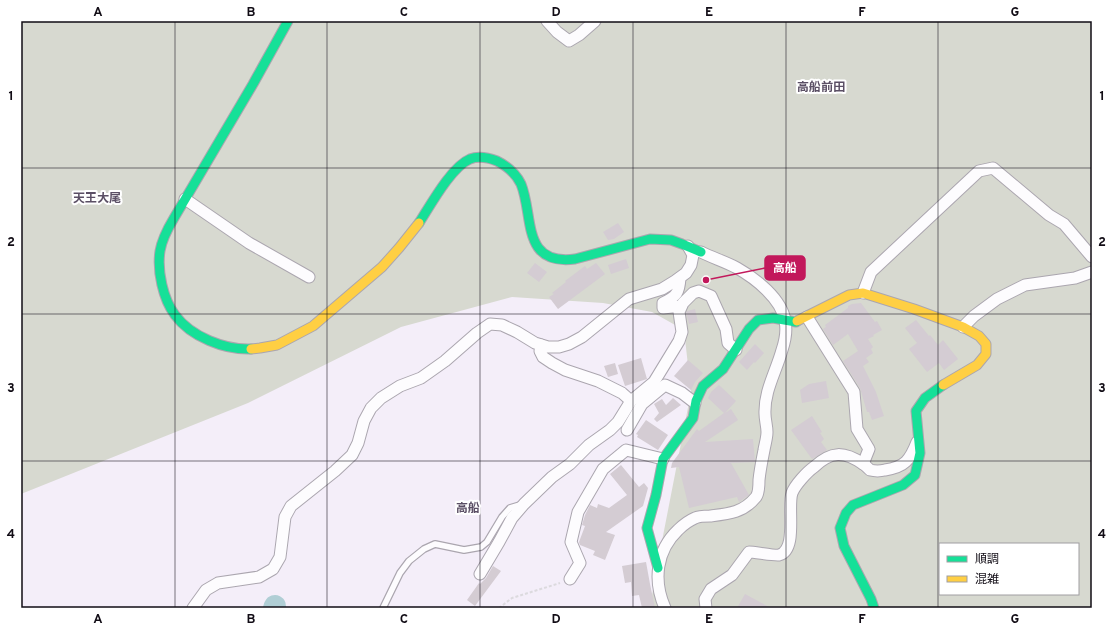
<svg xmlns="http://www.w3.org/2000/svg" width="1113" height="629" viewBox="0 0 1113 629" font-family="Overpass,'Noto Sans JP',sans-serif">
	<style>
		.green { fill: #d7d9d0; fill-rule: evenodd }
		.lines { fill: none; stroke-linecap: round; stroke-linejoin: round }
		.river { stroke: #b0ced5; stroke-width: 22 }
		.building { fill: #d4ccd3 }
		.lane-casing { stroke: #aba6af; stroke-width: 8 }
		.street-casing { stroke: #aba6af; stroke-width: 13 }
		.fast-casing { stroke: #aba6af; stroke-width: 11 }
		.slow-casing { stroke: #aba6af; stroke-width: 11 }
		.path { stroke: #dcdade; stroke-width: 2; stroke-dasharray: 3 2; stroke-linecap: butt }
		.lane { stroke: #fdfcfe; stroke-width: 5.5 }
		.street { stroke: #fdfcfe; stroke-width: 11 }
		.fast { stroke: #16e098; stroke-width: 9 }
		.slow { stroke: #ffcf43; stroke-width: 9 }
		.grid { fill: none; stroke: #110c15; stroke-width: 1; stroke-opacity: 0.55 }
		.labels { text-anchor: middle; stroke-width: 4; stroke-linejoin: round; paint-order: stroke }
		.neighbourhood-label { font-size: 12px; font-weight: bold; fill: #5b4f65; stroke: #fff }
		.leader { fill: none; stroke: #c2185b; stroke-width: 1.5 }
		.callout-dot { fill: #c2185b; stroke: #fff; stroke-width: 1.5 }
		.callout { fill: #c2185b; stroke: #c2185b; stroke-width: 1.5 }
		.callout-label { font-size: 12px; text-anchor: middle; font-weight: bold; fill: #fff }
		.neatline { fill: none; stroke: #110c15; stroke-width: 1.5 }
		.grid-label { font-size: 13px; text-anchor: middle; font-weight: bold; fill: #110c15 }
	</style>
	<rect width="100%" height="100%" fill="#f4eef9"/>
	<!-- green -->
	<path class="green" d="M21 21H1092V608H650L655 577 691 392 684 330 652 312 603 303 512 297 401 327 248 403 21 494ZM940 544H1078V594H940Z"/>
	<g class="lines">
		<!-- river -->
		<polyline class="river" points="274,608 275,606"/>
	</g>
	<!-- building -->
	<g class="building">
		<polygon points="618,223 624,232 614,239 608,240 603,232"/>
		<polygon points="626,259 629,268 611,274 608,265"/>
		<polygon points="535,263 547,272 539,282 527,273"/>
		<polygon points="596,263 605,274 558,309 549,297 554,294 552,293 566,282 565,281 585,266 587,269"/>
		<polygon points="861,303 875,322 877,321 882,330 873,335 874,336 868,339 873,347 871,349 873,353 866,358 869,362 863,366 876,392 884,416 872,420 869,412 867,412 860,388 843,361 858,351 848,334 833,345 823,329 826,327 825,325 848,308 848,306 852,304"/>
		<polygon points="695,309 698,322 689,324 686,313 687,311"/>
		<polygon points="916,320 929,336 930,335 938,345 943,340 958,359 944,370 939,363 927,372 909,349 917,343 905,328"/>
		<polygon points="755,344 764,353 755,363 754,362 747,370 739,362"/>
		<polygon points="641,358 647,379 625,386 618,365"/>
		<polygon points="688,360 703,373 695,382 691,390 674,376"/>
		<polygon points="615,363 618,374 608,377 604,366"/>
		<polygon points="826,381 829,398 802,403 800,390 809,384"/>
		<polygon points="719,385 736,401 725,413 731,409 738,420 705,442 753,439 755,462 731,463 749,495 739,502 737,497 689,508 679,467 671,468 672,463 697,429 699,431 724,413 708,398 711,392"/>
		<polygon points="673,398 681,405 657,422 654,419 659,413 654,404 662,399 666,405"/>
		<polygon points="812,416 822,432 820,433 824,439 821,442 827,450 812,459 791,430"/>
		<polygon points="646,420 668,435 658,450 637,437 638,435 636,434"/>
		<polygon points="621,465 639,487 644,483 648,488 643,506 606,532 615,535 605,560 593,555 595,551 580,545 579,542 585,526 582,525 585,515 590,505 597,508 598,504 609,508 627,495 610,474"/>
		<polygon points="646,562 650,584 655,608 642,608 639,595 632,596 631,582 625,583 622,566"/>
		<polygon points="493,566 501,571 475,606 467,600 479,583 480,584 486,578"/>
		<polygon points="745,594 771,608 737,608"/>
	</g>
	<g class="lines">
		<defs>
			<polyline id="lane" points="383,608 400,573 409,561 424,549 435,544 464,550 481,547 487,542 502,517 510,508 520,505"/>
			<g id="street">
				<polyline points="547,21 557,32 569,41 579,35 595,21"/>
				<polyline points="185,199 249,243 309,277"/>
				<path d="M680 278C679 293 677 296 663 303V308L681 306"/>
				<polyline points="863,293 871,272 979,171 993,168 1049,215 1064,224 1092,257"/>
				<polyline points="807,317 854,392 857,429 869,449 863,464"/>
				<polyline points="963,327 974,316 997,299 1025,285 1075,278 1092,272"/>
				<polyline points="541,345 540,351 543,357 552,363 565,370 598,381 622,393 631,401"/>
				<polyline points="627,430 642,404 665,385 682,393 695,403"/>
				<polyline points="480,574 499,542 512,518 524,504 552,477 570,464 589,445 610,430 618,422 631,401 654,382 679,341 682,332 679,312 683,303 693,293 699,291 711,296 726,329 728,343 736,350"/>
				<polyline points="570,579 580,563 571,542 578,512 603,469 626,450 663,459"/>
				<polyline points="193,608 206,590 218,583 259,577 273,569 280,557 285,517 291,506 335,471 352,455 358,443 364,421 371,408 381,398 400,386 421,378 445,361 477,333 490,324 502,325 517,332 535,343 548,347 559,347 569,344 582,337 629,299 662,289 675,281 686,273 691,265 693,255 688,246"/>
				<path d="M665 608C653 581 656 551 678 530 683 525 688 521 695 518 699 516 705 516 710 516 728 514 743 513 756 497 759 493 759 485 759 480 760 470 762 460 764 450 765 444 767 438 767 432 767 426 765 420 765 414 764 391 776 372 782 350 785 341 787 330 785 321 782 299 755 278 737 268 726 262 713 258 701 252"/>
				<path d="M706 608 705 599 711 589 732 575 749 552C754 552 776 556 779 555 798 550 787 507 792 493 795 485 807 472 814 467 831 451 844 451 863 464 865 465 868 468 870 470 874 471 881 471 885 470 905 467 910 460 917 442"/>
			</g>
			<g id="fast">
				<path d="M419 223C430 206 451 167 470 159 478 156 489 158 497 161 507 166 516 174 521 184 534 216 521 266 575 259L650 239 671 240 682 244 701 252"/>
				<path d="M251 349C225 350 191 337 175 315 163 299 157 271 160 251 162 239 168 228 174 218L253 84 288 21"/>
				<polyline points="658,568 647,528 656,495 663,459 693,418 696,401 703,386 723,369 749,329 758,320 773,318 796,322 797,321"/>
				<polyline points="874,608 871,599 844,546 840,528 846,513 853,505 903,485 915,475 920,453 916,411 925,398 943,385"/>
			</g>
			<g id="slow">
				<polyline points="797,321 849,295 863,293 914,309 963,327 979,336 986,344 986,354 977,365 943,385"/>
				<polyline points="251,349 260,348 277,345 313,326 382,267 399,248 419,223"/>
			</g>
		</defs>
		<!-- lane casing -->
		<use href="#lane" class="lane-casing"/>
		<!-- street casing -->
		<use href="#street" class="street-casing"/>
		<!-- fast casing -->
		<use href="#fast" class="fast-casing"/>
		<!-- slow casing -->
		<use href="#slow" class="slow-casing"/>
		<!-- path -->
		<polyline class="path" points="499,608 512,598 560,583"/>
		<!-- lane -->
		<use href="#lane" class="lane"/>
		<!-- street -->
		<use href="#street" class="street"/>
		<!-- fast -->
		<use href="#fast" class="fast"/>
		<!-- slow -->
		<use href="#slow" class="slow"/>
	</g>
	<!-- grid -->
	<path class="grid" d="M175 21V608M327 21V608M480 21V608M633 21V608M786 21V608M938 21V608M21 168H1092M21 314H1092M21 461H1092"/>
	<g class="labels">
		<!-- neighbourhood labels -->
		<g class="neighbourhood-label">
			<text x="821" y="91">高船前田</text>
			<text x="97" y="202">天王大尾</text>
			<text x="468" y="512">高船</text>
		</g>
	</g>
	<!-- callouts -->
	<path class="leader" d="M706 280L765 268"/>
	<circle class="callout-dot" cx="706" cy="280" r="4"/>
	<rect class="callout" x="765" y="256" width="40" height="24" rx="4"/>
	<g class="callout-label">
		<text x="785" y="272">高船</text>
	</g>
	<!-- border -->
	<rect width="1113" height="629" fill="none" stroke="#ffffff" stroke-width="44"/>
	<!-- legend -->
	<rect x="939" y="543" width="140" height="52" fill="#ffffff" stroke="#a09ea1"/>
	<rect x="947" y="556" width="20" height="6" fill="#16e098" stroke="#a09ea1"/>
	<text x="975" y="563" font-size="12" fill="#110c15">順調</text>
	<rect x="947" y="576" width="20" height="6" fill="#ffcf43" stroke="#a09ea1"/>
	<text x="975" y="583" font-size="12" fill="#110c15">混雑</text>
	<rect x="22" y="22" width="1069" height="585" class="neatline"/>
	<g class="grid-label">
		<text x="98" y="16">A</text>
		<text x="251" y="16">B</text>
		<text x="404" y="16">C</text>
		<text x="556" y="16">D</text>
		<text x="709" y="16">E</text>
		<text x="862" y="16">F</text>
		<text x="1015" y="16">G</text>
		<text x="11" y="100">1</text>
		<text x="1102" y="100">1</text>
		<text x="11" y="246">2</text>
		<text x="1102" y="246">2</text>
		<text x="11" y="392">3</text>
		<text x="1102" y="392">3</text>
		<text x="11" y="538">4</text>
		<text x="1102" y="538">4</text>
		<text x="98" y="623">A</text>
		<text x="251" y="623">B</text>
		<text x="404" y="623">C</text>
		<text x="556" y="623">D</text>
		<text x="709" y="623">E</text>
		<text x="862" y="623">F</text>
		<text x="1015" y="623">G</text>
	</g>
</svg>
